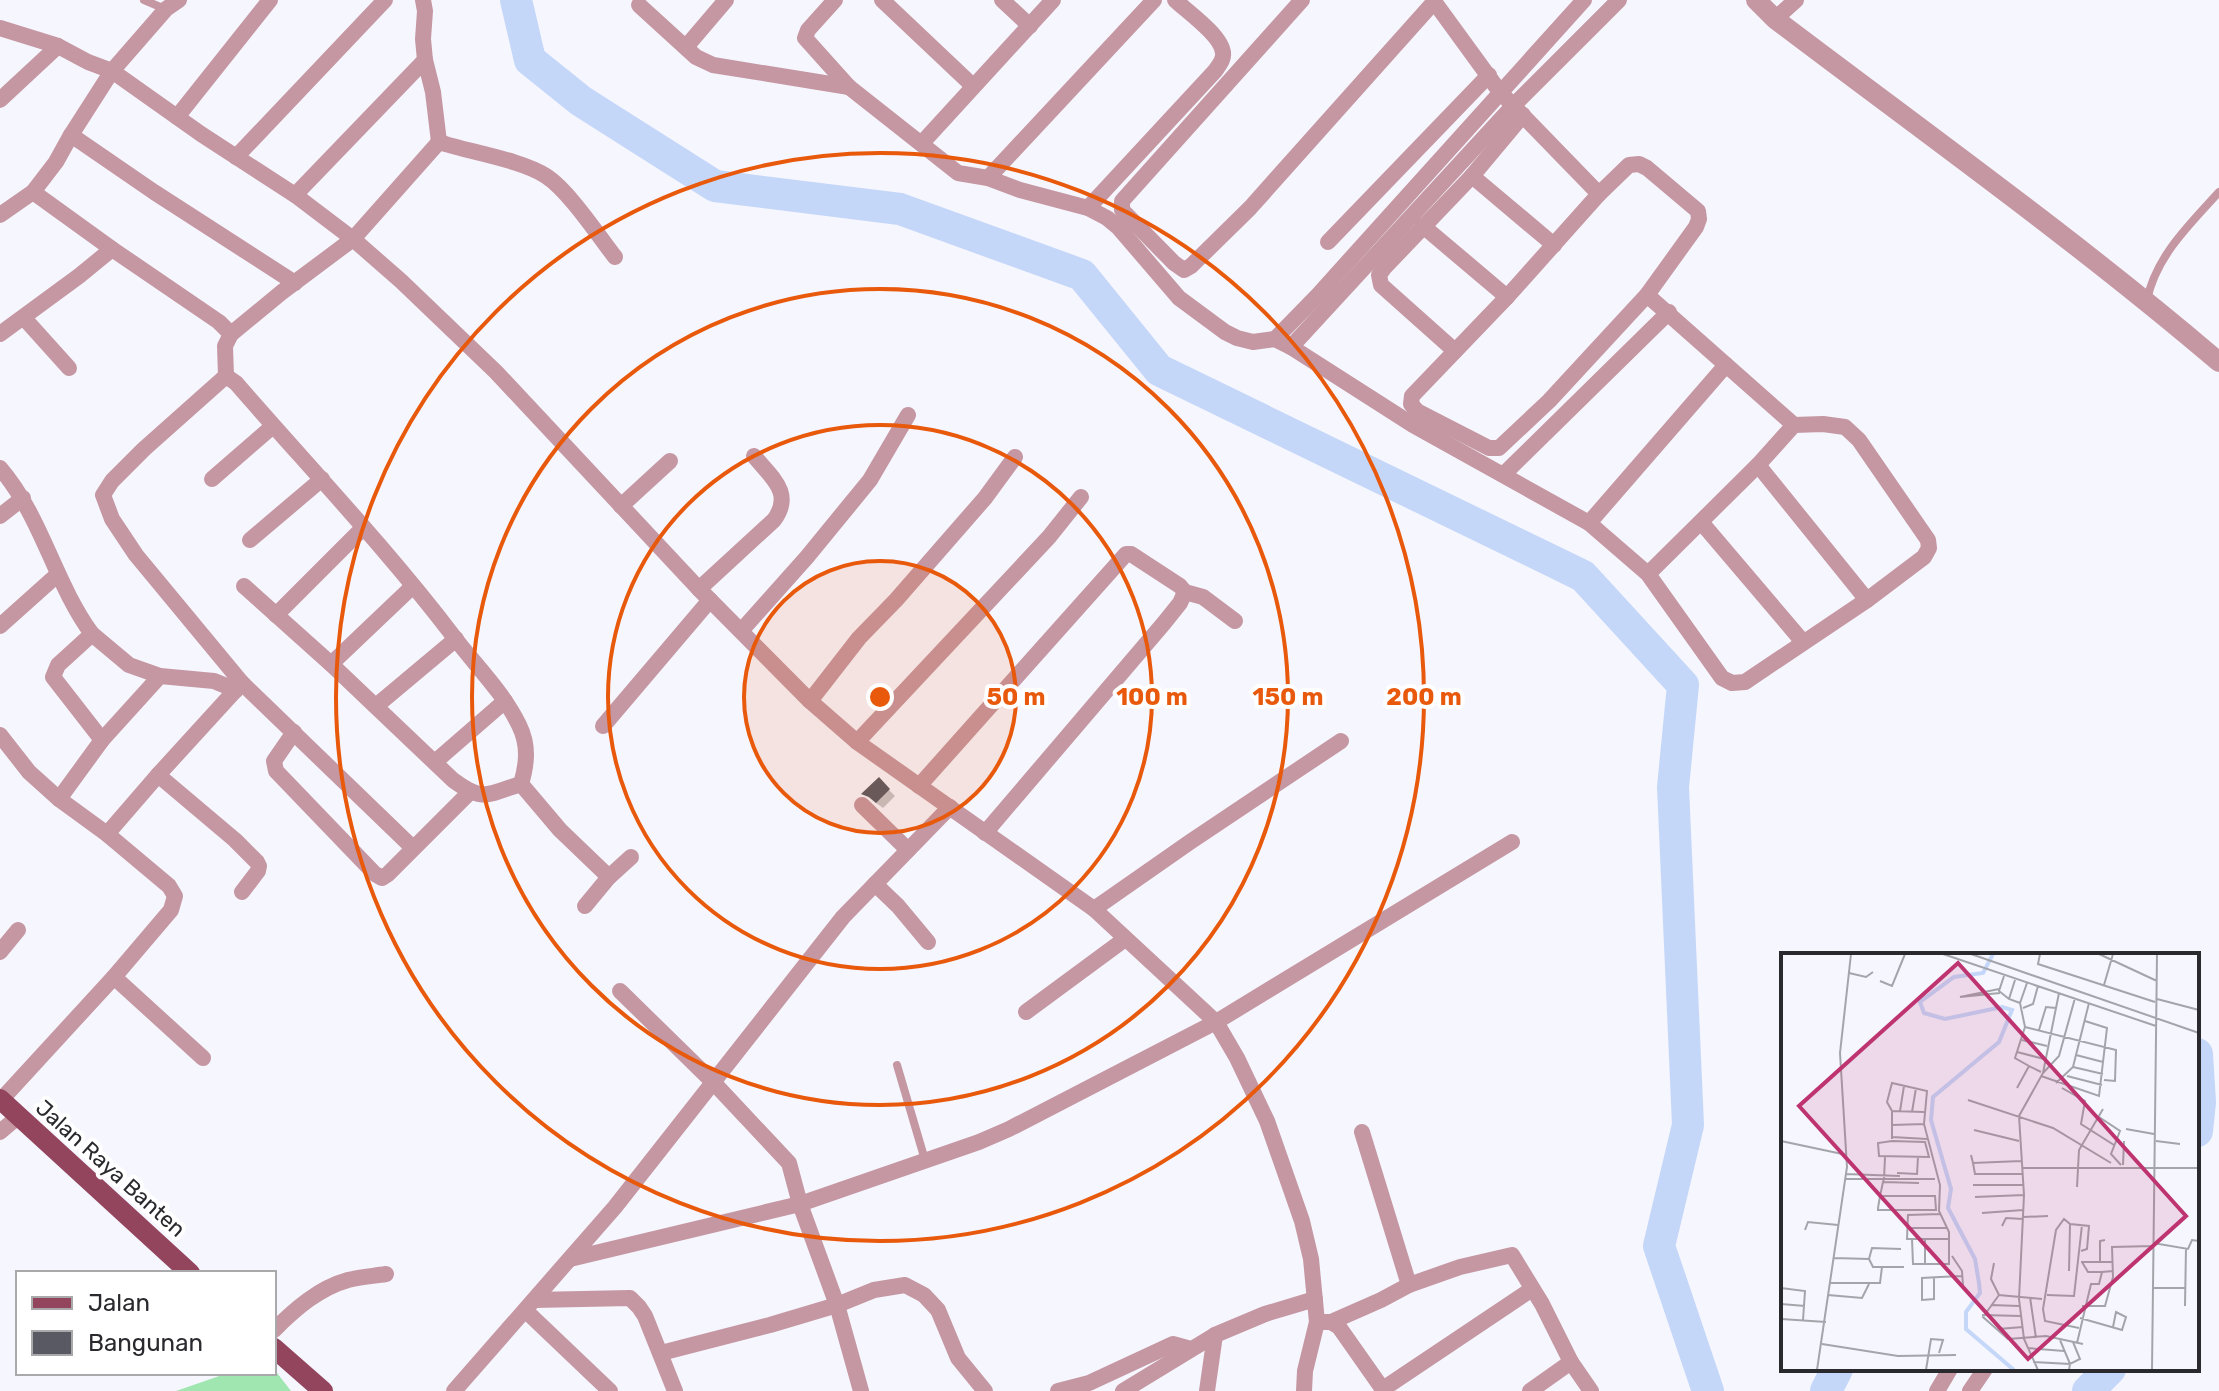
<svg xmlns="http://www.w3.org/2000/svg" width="2219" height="1391" viewBox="0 0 2219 1391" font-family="Rubik,sans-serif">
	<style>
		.grass { fill: #9fe6b0 }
		.shadow { fill: #0003 }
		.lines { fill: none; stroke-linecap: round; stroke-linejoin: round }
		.river { stroke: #c5d7f9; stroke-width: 32 }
		.building { fill: #585963 }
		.service { stroke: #c597a2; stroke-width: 8 }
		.minor { stroke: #c597a2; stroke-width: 16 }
		.tertiary { stroke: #c597a2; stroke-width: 20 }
		.primary { stroke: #93455d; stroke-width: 20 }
		.ring { fill: none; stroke: #e8590c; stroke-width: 4 }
		.labels { text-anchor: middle; stroke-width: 8; stroke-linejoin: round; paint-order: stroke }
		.street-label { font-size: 22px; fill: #29292e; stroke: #fff }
		.inset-river { fill: none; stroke: #c5d7f9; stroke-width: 4 }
		.inset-road { fill: none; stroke: #a4a4ab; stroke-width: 2 }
		.view { fill: #bd3470; fill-opacity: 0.15; stroke: #bd3470; stroke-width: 4 }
		.inset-edge { fill: none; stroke: #29292e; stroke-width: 4 }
		.centre { fill: #e8590c; stroke: #fff; stroke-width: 4 }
		.ring-label { font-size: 24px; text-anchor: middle; font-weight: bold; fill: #e8590c; stroke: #fff; stroke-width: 8; stroke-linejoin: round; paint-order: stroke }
	</style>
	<rect width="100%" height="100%" fill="#f6f6fe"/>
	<!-- grass -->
	<polygon class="grass" points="274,1369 291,1391 176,1391 228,1373 274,1373"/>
	<!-- shadow -->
	<polygon class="shadow" points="879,780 895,796 883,808 864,794"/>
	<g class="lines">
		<!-- river -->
		<g class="river">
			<polyline points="516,0 530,60 581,101 715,186 900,209 1082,275 1159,370 1583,576 1683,685 1673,787 1688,1125 1659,1246 1708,1391"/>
			<polyline points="2197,1054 2200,1102 2197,1131"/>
			<polyline points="1826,1391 1837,1369"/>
			<polyline points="2088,1391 2110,1369"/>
		</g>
	</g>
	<!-- building -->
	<polygon class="building" points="879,777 890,789 876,803 869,797 861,794"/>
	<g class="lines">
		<!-- service -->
		<g class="service">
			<polyline points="144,0 165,9"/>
			<path d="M2147 300C2156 256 2190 224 2219 192"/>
			<polyline points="897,1065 925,1160"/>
		</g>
		<!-- minor -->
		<g class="minor">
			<polyline points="423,0 425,11 423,39 425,60 433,92 439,142"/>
			<polyline points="835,0 808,30 805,38 849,87 958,173 988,178 1020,190 1088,208 1107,218 1118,227 1179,298 1225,332 1237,338 1253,342 1275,339 1291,347 1413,425 1589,523 1648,574 1722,678 1732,683 1745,682 1867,600 1924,557 1929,548 1928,540 1859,440 1845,427 1823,424 1794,425 1758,465 1648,574"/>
			<polyline points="882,0 973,86"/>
			<polyline points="1002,0 1030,26"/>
			<polyline points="1302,0 1122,201 1122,210 1174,263 1184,270 1191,266 1250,208 1434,2"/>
			<polyline points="1433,0 1500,92 1599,194"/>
			<polyline points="639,5 696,57 713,65 849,87"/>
			<polyline points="1775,19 1796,0"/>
			<polyline points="0,28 58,46 88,62 112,71 201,134 295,195 353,239 401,281 496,372 699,589 810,701 857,742 1094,909 1216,1022 1237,1058 1267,1121 1302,1221 1311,1259 1317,1322 1331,1322 1339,1327 1384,1391"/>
			<polyline points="686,47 726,0"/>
			<polyline points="0,100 58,46"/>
			<polyline points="177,117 270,0"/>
			<polyline points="71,135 154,192 295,283"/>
			<polyline points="922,143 1053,0"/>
			<polyline points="236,157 385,0"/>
			<polygon points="1639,164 1647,168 1698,211 1699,219 1696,227 1647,295 1549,401 1499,448 1489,448 1417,411 1411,404 1412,396 1507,297 1599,194 1629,165"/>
			<polyline points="1472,176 1554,245"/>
			<polyline points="988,178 1154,0"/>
			<polyline points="33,192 112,249"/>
			<polyline points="295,195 425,60"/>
			<path d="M1088 208 1215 71C1219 65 1224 60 1223 53 1222 36 1188 12 1175 0"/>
			<polyline points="0,215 33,192 56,162 71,135 112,71 166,9 179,0"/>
			<polyline points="1423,226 1507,297"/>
			<polyline points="1328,242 1489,75"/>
			<polyline points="1647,295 1794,425"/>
			<polyline points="24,318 69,368"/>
			<polyline points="0,334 79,276 112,249 219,322 231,334 225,346 226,376"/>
			<path d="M231 334 282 292 353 239 439 142C469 152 522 160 546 176 568 190 598 235 615 257"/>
			<polyline points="1275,339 1318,295 1584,0"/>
			<polyline points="1291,347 1513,106 1619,0"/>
			<polyline points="1455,351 1381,285 1379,275 1384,268 1472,176 1523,115"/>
			<path d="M226 376 236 383C309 467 386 548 454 637 476 666 503 692 519 725 529 745 527 764 521 784 487 794 484 803 453 780L331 664 244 586"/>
			<polyline points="226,376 144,449 112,481 103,495 112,519 136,555 242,683 413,848"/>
			<polyline points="1758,465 1867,600"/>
			<path d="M0 468C42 517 54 582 92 634L58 665 53 677 102 740 59 799"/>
			<polyline points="1504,474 1669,312"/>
			<polyline points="212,479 273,426"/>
			<polyline points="621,506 670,461"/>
			<polyline points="0,516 23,498"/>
			<polyline points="1701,522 1803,642"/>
			<polyline points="1589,523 1726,365"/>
			<polyline points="250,540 322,479"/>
			<path d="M699 589 774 520C794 493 771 477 754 456"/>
			<polyline points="276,615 363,528"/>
			<polyline points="0,626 57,575"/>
			<polyline points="741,631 807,557 870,480 908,415"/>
			<polyline points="92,634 129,665 160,676"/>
			<polyline points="331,664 413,586"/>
			<polyline points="810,701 859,638 896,600 985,498 1015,457"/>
			<polyline points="376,706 456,639"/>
			<polyline points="603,726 710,600"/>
			<polyline points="294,732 274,761 276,771 375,874 382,878 388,874 470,792"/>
			<polyline points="0,735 29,772 59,799 107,834 169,886 175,896 171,910 114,977 1,1100"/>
			<polyline points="102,740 160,676 214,681 236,690"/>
			<polyline points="857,742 1049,537 1081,497"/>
			<polyline points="436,761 505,701"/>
			<polyline points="158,775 235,840 257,862 259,866 258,871 242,892"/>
			<polyline points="521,784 560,830 609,877"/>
			<polyline points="919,786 1126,554 1131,554 1180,586 1185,592"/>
			<polyline points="862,805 908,850"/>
			<polyline points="985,833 1164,623 1180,603 1185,592 1203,597 1235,621"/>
			<polyline points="107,834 158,775 242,683"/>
			<polyline points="875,884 898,906 928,942"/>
			<polyline points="585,906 609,877 631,857"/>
			<polyline points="1094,909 1190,842 1341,741"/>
			<polyline points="0,952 18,930"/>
			<polyline points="114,977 203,1058"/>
			<polyline points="620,991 714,1083 789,1163 800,1204 837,1305 861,1391"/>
			<polyline points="1026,1012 1125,939"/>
			<polyline points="0,1132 19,1116"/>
			<polyline points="570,1259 800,1204 979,1142 1009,1129 1216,1022 1512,842"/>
			<polyline points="1409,1285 1460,1267 1512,1255 1542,1304 1571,1362 1591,1391"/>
			<polyline points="534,1300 630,1298 639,1307 645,1316 675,1391"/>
			<polyline points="526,1311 610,1391"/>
			<polyline points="1331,1322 1381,1300 1409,1285 1362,1132"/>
			<path d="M274 1330C295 1309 319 1288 348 1280 360 1277 374 1276 386 1274"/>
			<polyline points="661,1353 770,1325 837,1305 874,1290 905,1285 924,1295 938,1310 958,1358 985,1391"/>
			<polyline points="1383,1389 1532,1289"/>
			<polyline points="454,1391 615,1207 843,917 950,807"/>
			<polyline points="1058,1391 1089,1383 1173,1344 1191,1349"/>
			<polyline points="1123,1391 1215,1335 1265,1314 1315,1299"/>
			<polyline points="1207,1391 1215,1335"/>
			<polyline points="1304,1391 1305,1371 1317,1322"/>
			<polyline points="1530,1391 1571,1362"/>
			<polyline points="1937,1391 1950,1369"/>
			<polyline points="1970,1391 1985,1369"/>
		</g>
		<!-- tertiary -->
		<path class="tertiary" d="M1756 0 1775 19C1924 132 2077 241 2219 362"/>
		<!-- primary -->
		<g class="primary">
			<polyline points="0,1099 190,1273"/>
			<polyline points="274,1348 323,1391"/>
		</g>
	</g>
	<!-- distance rings -->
	<circle cx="880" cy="697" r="136" fill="#e8590c" fill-opacity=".12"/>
	<g class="ring">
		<circle cx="880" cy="697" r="136"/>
		<circle cx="880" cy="697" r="272"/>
		<circle cx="880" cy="697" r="408"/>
		<circle cx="880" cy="697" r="544"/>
	</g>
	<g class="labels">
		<!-- street labels -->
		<g class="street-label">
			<text transform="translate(111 1168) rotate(42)" y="8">Jalan Raya Banten</text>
		</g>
	</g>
	<!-- overview -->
	<g transform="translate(1781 953)">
		<rect width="418" height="418" fill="#f6f6fe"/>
		<path class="inset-river" d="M212 1 202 20 173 24 139 49 143 60 164 66 221 54 231 57 218 89 152 144 150 167 170 236 167 255 194 306 198 330 199 340 185 359V376L233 417"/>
		<path class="inset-road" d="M162 1 375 73M190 1 418 80M259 1 257 11 374 49M318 1 376 28M68 20 85 24 92 19M223 23 218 38 228 46M234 27 228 46 239 50M99 28 111 33 124 1M246 30 239 50 244 74 234 105 248 113M323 32 332 1M218 36 179 44 219 40M376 46 418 57M242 55 252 51 257 33M244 74 335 97 334 128 323 127M258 77 265 54 275 55M241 87 266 93M236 99 263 106M295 102 322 109M292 114 322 121M262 120 278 103 294 45M260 123 318 143 326 75 304 68M286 123 321 132M275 130 292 114 308 50M236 135 248 113 260 119M281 135 304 148 300 171 333 192M187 147 272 175 330 210M119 158 123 133M111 159V186M131 159 135 135M318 164 339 178 330 201 340 212M111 172 143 171M345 176 373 181M193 177 238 188M111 184 146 186M0 188 66 202M111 188 144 189 148 204 98 203 97 190ZM375 188 399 191M190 202 192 210 240 208M192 210 194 221H242M342 212 343 188M241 215H418M116 220 136 221 137 204M65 221 119 223M65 226H154M102 229 138 230M192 232H243M296 234 298 197 322 156M99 243H154L155 257H97V255L99 243 102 229 103 226 104 204M194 244 243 242M201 260 242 257M159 261 127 262 126 286H168M242 264 267 263M289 271 308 273 306 296 300 298M221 273 225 265 242 266M126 275H165M24 277 27 269 57 272M131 286 132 311H168V279L158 258 159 232 143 171 146 138 111 130 106 149 111 158 143 159M144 286V311M372 290 407 296 411 287 418 288M171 303 181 318 182 333M53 305 88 306 92 314H123M88 306 91 295 120 296M300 309H331M301 309 307 319H321M319 309V288L324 287M213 310 210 326 218 342 261 346M288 318 289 271 283 266 275 277 262 356 264 368 298 375M153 324V346L141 347V325L159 324 181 323M49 330H99L101 314M0 335 24 338 22 367M371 335H404M47 342 81 345 88 331M218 342 202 364 227 386 265 383 302 391M266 342 293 343 301 272M249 344 255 385M0 351 24 353M210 352 238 353M301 353H324L332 324 331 294 372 293M404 353 405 295M201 362 240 363M299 365 341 377 345 364 335 359 332 374M0 366 45 369M217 376 242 374M279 387 289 411 299 406 292 389M296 390 310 331H318L321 319 332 318M41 391 117 403 175 402M246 395 283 398M252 409 289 411 288 417M36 417 66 214 59 100 70 1M145 417 150 386 162 387 158 400M257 417 243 386 238 346 243 242 238 163 262 120 278 40M371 417 376 1"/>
		<path class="view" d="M177 10 405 263 247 406 18 153Z"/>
		<rect width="418" height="418" class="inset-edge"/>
	</g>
	<circle cx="880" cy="697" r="12" class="centre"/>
	<g class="ring-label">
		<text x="1016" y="705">50 m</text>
		<text x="1152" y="705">100 m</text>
		<text x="1288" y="705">150 m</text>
		<text x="1424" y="705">200 m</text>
	</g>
	<!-- legend -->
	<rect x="16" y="1271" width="260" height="104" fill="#ffffff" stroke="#a9a9ab" stroke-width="2"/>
	<rect x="32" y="1297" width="40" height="12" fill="#93455d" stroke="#a9a9ab" stroke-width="2"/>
	<text x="88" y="1311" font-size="24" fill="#29292e">Jalan</text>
	<rect x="32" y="1331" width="40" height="24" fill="#585963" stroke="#a9a9ab" stroke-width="2"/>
	<text x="88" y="1351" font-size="24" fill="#29292e">Bangunan</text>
</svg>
